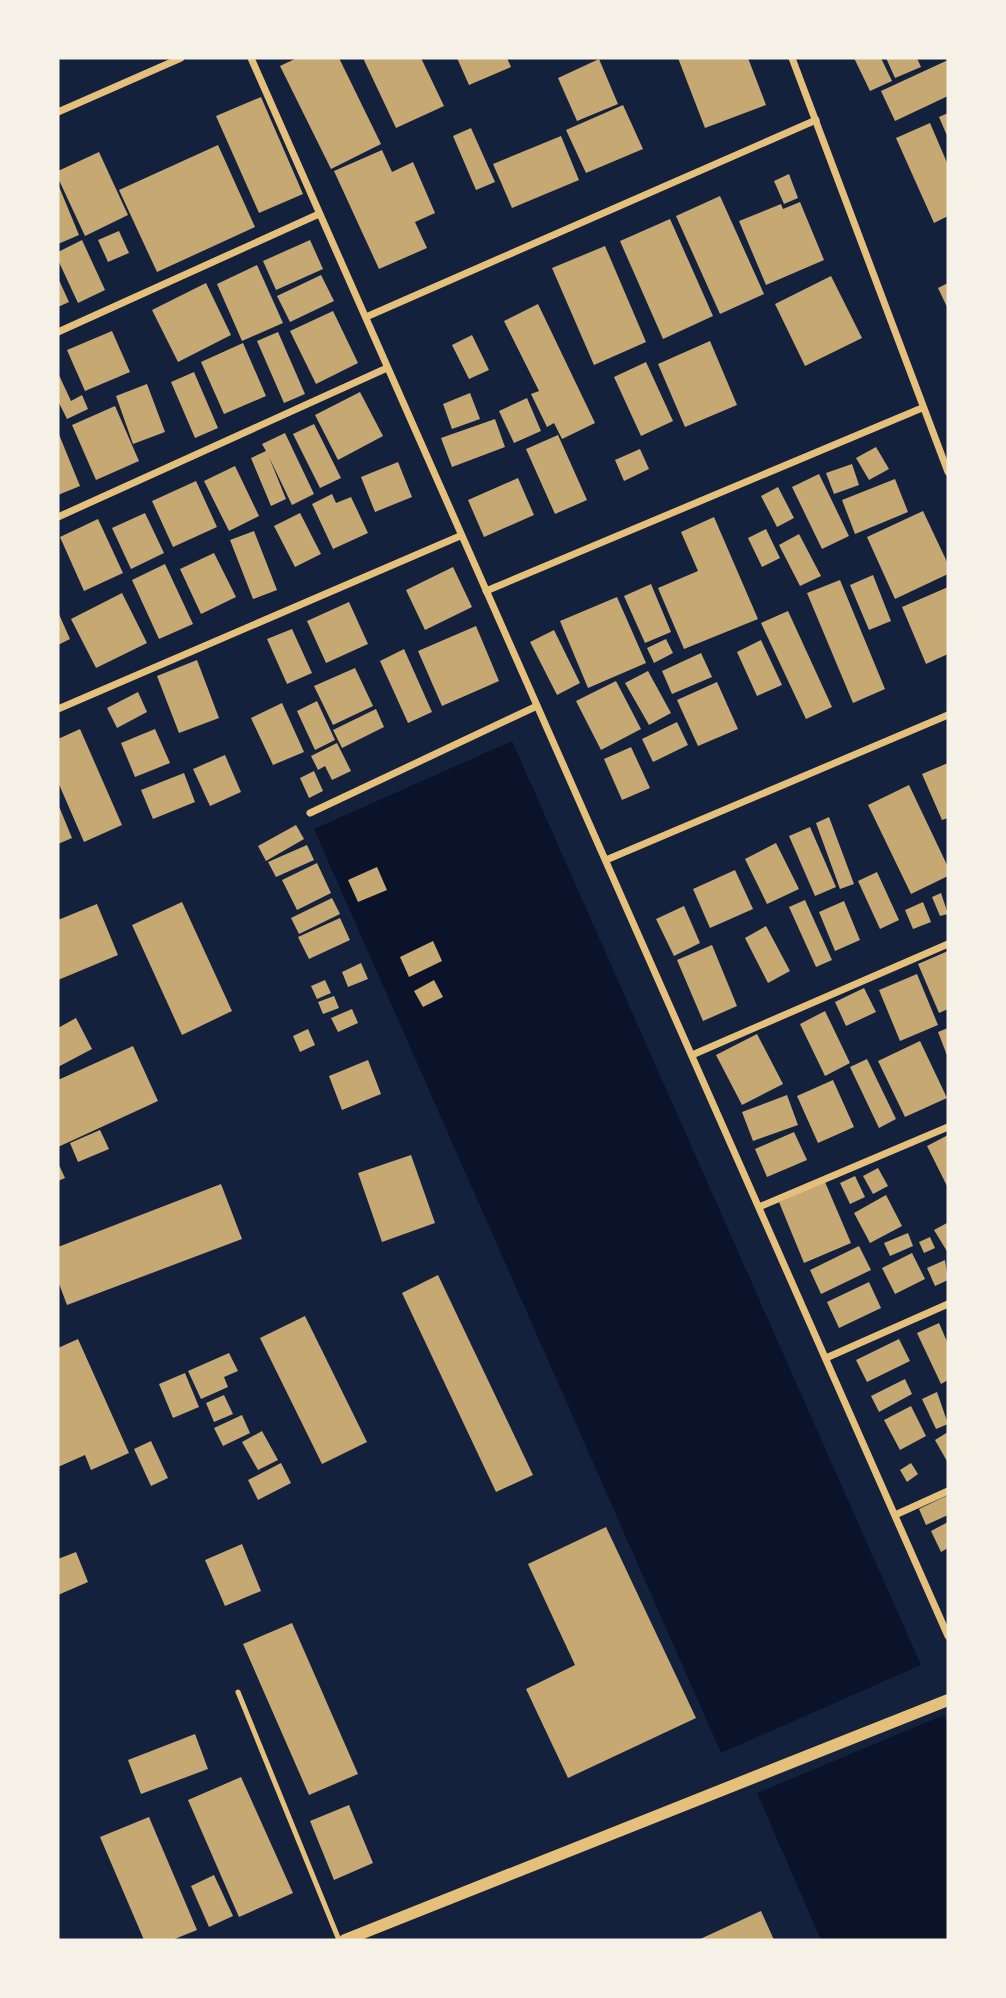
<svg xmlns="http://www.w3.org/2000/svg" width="1006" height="1998" viewBox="0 0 1006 1998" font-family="Raleway,sans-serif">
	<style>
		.water { fill: #0b132b }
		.building { fill: #c6a872 }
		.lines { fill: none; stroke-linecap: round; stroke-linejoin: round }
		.service { stroke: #e5c07b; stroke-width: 5 }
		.minor { stroke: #e5c07b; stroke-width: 7 }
		.tertiary { stroke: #e5c07b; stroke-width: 12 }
	</style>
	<rect width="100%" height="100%" fill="#14213d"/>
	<!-- water -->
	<g class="water">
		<polygon points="512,741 921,1665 721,1753 314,829"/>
		<polygon points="944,1715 948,1725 948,1940 821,1940 757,1793"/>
	</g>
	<!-- building -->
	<g class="building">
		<polygon points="297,58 339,58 381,144 331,169 280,66"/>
		<polygon points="363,58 421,58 444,106 396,128"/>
		<polygon points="457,58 507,58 511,67 469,85"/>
		<polygon points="678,58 748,58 766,105 705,128"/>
		<polygon points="854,58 881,58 892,81 870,91"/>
		<polygon points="886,58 917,58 921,67 895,78"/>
		<polygon points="599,59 618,104 577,121 558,78"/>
		<polygon points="948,60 948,96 895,121 881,91"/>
		<polygon points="261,97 303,194 259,213 216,116"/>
		<polygon points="623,105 643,149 586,173 566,130"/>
		<polygon points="948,113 948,138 939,117"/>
		<polygon points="930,123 948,165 948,216 934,223 896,138"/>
		<polygon points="471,128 495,182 476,190 453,136"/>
		<polygon points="561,136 579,180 512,208 493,164"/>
		<polygon points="218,145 255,227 157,272 119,190"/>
		<polygon points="382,150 392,172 413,162 435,213 415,222 427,248 379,269 334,171"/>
		<polygon points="99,152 128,215 85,236 58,178 58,171"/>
		<polygon points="789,174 798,198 784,204 774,181"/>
		<polygon points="58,184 79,235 58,244"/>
		<polygon points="720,196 764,294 720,314 676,216"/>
		<polygon points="800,202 824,260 766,285 739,221 781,204 783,209"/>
		<polygon points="670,219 713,316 663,339 620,241"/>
		<polygon points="119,231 129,253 108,262 98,240"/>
		<polygon points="82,240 105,290 78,303 58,260 58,252"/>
		<polygon points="310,240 323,269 276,290 263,261"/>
		<polygon points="605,246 646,342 594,365 552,268"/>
		<polygon points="257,265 283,323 242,341 217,284"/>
		<polygon points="321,275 334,301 290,322 277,296"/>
		<polygon points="831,276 862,338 805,366 775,304"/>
		<polygon points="58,278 69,302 58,307"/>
		<polygon points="206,283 231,335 178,362 152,310"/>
		<polygon points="948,283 948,309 938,288"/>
		<polygon points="538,304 595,423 562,439 554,423 547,427 531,394 539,391 504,321"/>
		<polygon points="333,311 358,363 316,384 290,331"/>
		<polygon points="112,331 130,372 85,391 67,350"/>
		<polygon points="278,332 305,394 284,403 257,341"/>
		<polygon points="472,335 489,370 469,379 452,345"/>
		<polygon points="710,341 737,405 685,427 658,364"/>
		<polygon points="243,343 266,396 224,414 201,362"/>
		<polygon points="646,362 673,421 641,436 614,377"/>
		<polygon points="194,372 218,428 195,438 171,382"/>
		<polygon points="58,373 71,401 82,395 88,409 67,419 58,401"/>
		<polygon points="147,384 165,432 133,444 116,396"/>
		<polygon points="360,392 383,436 338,460 315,415"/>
		<polygon points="470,393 480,419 452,429 443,404"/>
		<polygon points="527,398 541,431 514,443 499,411"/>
		<polygon points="115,406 139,461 96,480 72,425"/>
		<polygon points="495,419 505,447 452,467 441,438"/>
		<polygon points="314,424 341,478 320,488 293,434"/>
		<polygon points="58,432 80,486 58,495"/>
		<polygon points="285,433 314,494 292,505 269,457 286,499 271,506 251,458 266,451 262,444"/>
		<polygon points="558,435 587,500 555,514 526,449"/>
		<polygon points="876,447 889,469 869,480 856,458"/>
		<polygon points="640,449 649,469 624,481 615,460"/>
		<polygon points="398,462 412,497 375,512 361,477"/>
		<polygon points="852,464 859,485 834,494 826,473"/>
		<polygon points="235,466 259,516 229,531 204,481"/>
		<polygon points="819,474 849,536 822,549 792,487"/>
		<polygon points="518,478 534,515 484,537 468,500"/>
		<polygon points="895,479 908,512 855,534 842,500"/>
		<polygon points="196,481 217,527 173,547 152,501"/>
		<polygon points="778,487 794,518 777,527 761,496"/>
		<polygon points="332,494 336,503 351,497 368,533 333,549 312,504"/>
		<polygon points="923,511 948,564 948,574 895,599 867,537"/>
		<polygon points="145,513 164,553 131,569 112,528"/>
		<polygon points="300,513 321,554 295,567 274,526"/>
		<polygon points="714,517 758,619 684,649 658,588 698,571 681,532"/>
		<polygon points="98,519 123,573 84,591 60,537"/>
		<polygon points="766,529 780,558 762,567 748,538"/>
		<polygon points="254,531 277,590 253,599 230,540"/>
		<polygon points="799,534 821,576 800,586 779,545"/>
		<polygon points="214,553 236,597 201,614 180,569"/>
		<polygon points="165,564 193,624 159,639 132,580"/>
		<polygon points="453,567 472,607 425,630 406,590"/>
		<polygon points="873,575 891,621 869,630 850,585"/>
		<polygon points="840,580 885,689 853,703 807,593"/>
		<polygon points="651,584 671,632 645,643 624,596"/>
		<polygon points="948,587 948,654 926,664 902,607"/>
		<polygon points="122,593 147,643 96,668 71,619"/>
		<polygon points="617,597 646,663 588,688 560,621"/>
		<polygon points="349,602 368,644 326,663 307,621"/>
		<polygon points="788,611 832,707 806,719 761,623"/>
		<polygon points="58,612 70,639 58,645"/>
		<polygon points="476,626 499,681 442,706 418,651"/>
		<polygon points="292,629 312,673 287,684 267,639"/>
		<polygon points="554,630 580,683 557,695 530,642"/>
		<polygon points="666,639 673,653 654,663 647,648"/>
		<polygon points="761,640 782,685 757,696 737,652"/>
		<polygon points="404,649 432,712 408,723 380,661"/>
		<polygon points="701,653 712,677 672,694 662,671"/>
		<polygon points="197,660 219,718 179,733 157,676"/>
		<polygon points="355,668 373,706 333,725 314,686"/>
		<polygon points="648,671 671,713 649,725 625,683"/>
		<polygon points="616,681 641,729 601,750 576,701"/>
		<polygon points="717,682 738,729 698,746 677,700"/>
		<polygon points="138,692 147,712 117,728 107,708"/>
		<polygon points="317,701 335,740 315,750 297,711"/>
		<polygon points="282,703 304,752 273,765 251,718"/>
		<polygon points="376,709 384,727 342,748 333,730"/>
		<polygon points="677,722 688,745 653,762 642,739"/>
		<polygon points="80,729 122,825 84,842 58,782 58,739"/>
		<polygon points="155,729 170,763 135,777 121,743"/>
		<polygon points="337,743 351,771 332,780 325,766 318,770 311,756"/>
		<polygon points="631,747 650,788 622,800 604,759"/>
		<polygon points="225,755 241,792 210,806 193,769"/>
		<polygon points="948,763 948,818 942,820 922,774"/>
		<polygon points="314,771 323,791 309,798 300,778"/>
		<polygon points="184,773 195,802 153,819 141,790"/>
		<polygon points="909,785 948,867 948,876 911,894 868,805"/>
		<polygon points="58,804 72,838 58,844"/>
		<polygon points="829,817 854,884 840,889 816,823"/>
		<polygon points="296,825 304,839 266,861 258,846"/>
		<polygon points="810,827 836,887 815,896 789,836"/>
		<polygon points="776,843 799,889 767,904 745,859"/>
		<polygon points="307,845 314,860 276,877 268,862"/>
		<polygon points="317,863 331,893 297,910 282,880"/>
		<polygon points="377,867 387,890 358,902 348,880"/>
		<polygon points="735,870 753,909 710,928 693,889"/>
		<polygon points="877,872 899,920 880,929 858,881"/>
		<polygon points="941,893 948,914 940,916 932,897"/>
		<polygon points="332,898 340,914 299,934 291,918"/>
		<polygon points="805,900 832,960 816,967 789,907"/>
		<polygon points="844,901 860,940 835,951 819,912"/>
		<polygon points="182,902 232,1011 182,1035 132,925"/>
		<polygon points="923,902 931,922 913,929 905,910"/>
		<polygon points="97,904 118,955 58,980 58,920"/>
		<polygon points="684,906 700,943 674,956 656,919"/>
		<polygon points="340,918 350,940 309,959 298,937"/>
		<polygon points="766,926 790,971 768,983 745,938"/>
		<polygon points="433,941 442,961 409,977 400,957"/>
		<polygon points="712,945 737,1006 703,1021 677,960"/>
		<polygon points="948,951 948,1009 939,1013 918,964"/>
		<polygon points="361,963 368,979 348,987 342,972"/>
		<polygon points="917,974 938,1025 900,1041 879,990"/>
		<polygon points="325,980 331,993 317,999 311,986"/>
		<polygon points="434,980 443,997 423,1007 414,991"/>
		<polygon points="864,988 876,1012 846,1026 835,1002"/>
		<polygon points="334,996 339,1008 323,1014 318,1002"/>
		<polygon points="352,1009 358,1023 338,1032 331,1018"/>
		<polygon points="825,1011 850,1063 825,1076 800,1024"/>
		<polygon points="76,1018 92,1049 58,1067 58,1028"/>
		<polygon points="948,1028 948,1058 938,1032"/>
		<polygon points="308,1029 315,1045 300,1052 293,1036"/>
		<polygon points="757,1034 783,1084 742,1105 716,1055"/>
		<polygon points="920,1041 947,1098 905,1117 878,1061"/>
		<polygon points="133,1046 158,1101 58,1147 58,1080"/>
		<polygon points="867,1059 896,1119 879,1128 850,1067"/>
		<polygon points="368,1060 381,1094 342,1110 329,1076"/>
		<polygon points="833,1080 854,1127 818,1143 797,1096"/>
		<polygon points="787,1095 798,1125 753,1141 742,1112"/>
		<polygon points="100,1130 109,1149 78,1162 70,1143"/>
		<polygon points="794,1132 807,1160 767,1177 755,1149"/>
		<polygon points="948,1135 948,1188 927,1146"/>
		<polygon points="411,1155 435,1223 382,1242 358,1173"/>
		<polygon points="58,1163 65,1178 58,1181"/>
		<polygon points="878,1168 888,1186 873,1194 863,1176"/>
		<polygon points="855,1176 865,1197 850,1204 840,1183"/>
		<polygon points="825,1182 851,1243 804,1263 779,1202"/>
		<polygon points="221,1184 242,1239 67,1305 58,1281 58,1247"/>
		<polygon points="886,1195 902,1226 870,1243 854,1213"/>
		<polygon points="947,1223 948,1226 948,1253 934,1230"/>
		<polygon points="908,1233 913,1246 890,1256 884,1243"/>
		<polygon points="930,1237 935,1248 924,1253 919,1242"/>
		<polygon points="859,1246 871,1270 821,1294 810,1270"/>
		<polygon points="912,1253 925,1279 895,1294 882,1268"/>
		<polygon points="945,1260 948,1280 935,1286 927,1268"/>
		<polygon points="438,1275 533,1475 496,1492 402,1293"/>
		<polygon points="869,1282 881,1308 839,1328 827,1302"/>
		<polygon points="305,1316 367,1442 322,1464 260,1338"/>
		<polygon points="939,1323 948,1344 948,1380 941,1384 917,1333"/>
		<polygon points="78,1339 129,1453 91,1470 85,1455 58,1467 58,1348"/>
		<polygon points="899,1339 910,1361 867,1382 856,1360"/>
		<polygon points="229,1353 238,1371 224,1377 228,1387 201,1399 188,1371"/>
		<polygon points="185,1373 199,1407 173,1418 159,1384"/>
		<polygon points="905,1379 912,1394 879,1412 871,1396"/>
		<polygon points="937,1392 948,1424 936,1429 922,1399"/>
		<polygon points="224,1395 233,1414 214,1422 206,1403"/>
		<polygon points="911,1406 926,1436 900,1450 884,1420"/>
		<polygon points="242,1415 250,1433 223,1446 214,1428"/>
		<polygon points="262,1431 278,1460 258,1470 242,1442"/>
		<polygon points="948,1432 948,1463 935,1440"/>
		<polygon points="151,1441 168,1478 151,1486 134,1449"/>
		<polygon points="281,1463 291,1483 258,1500 248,1480"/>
		<polygon points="911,1463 918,1474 907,1482 900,1470"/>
		<polygon points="948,1495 948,1515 926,1525 919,1509"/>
		<polygon points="948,1522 948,1548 941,1552 931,1531"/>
		<polygon points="606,1527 696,1718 568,1778 526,1689 575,1665 528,1564"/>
		<polygon points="242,1544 261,1591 225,1606 205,1560"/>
		<polygon points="76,1552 88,1582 58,1595 58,1559"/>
		<polygon points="292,1623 358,1774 309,1795 243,1644"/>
		<polygon points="195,1734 208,1769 141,1794 128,1760"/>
		<polygon points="241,1777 293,1893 239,1917 188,1800"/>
		<polygon points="349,1805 373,1863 334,1880 310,1821"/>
		<polygon points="149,1817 197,1930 172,1940 144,1940 100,1837"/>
		<polygon points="214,1875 233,1916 209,1927 191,1886"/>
		<polygon points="761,1911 774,1940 698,1940"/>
	</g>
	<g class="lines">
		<!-- service -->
		<polyline class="service" points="238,1692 339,1940"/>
		<!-- minor -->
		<g class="minor">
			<polyline points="251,58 948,1636"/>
			<polyline points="792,58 948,472"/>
			<polyline points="58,112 181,58"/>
			<polyline points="366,317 816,120"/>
			<polyline points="58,332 319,214"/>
			<polyline points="58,517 387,368"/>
			<polyline points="486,591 922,408"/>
			<polyline points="58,709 460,536"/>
			<polyline points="310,813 537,706"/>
			<polyline points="606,860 948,715"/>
			<polyline points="692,1055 948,944"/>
			<polyline points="759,1207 948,1127"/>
			<polyline points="826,1358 948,1304"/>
			<polyline points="895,1515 948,1491"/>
		</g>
		<!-- tertiary -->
		<polyline class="tertiary" points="345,1940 948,1700"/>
	</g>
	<!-- border -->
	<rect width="1006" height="1998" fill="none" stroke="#f6f1e7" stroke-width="119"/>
</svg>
